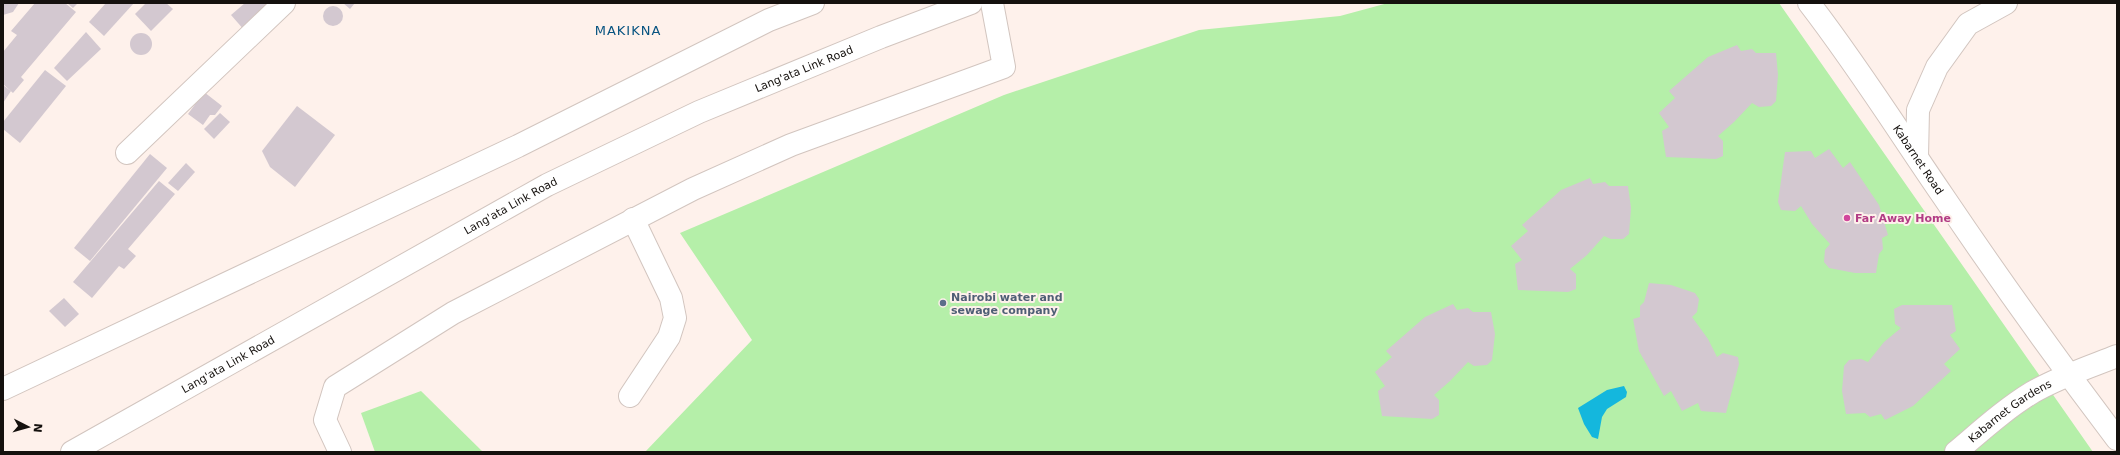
<svg xmlns="http://www.w3.org/2000/svg" width="2120" height="455" viewBox="0 0 2120 455" font-family="'DejaVu Sans',sans-serif">
	<style>
		.green { fill: #b5efa9 }
		.water { fill: #14b7dd }
		.building { fill: #d3c8d0 }
		.lines { fill: none; stroke-linecap: round; stroke-linejoin: round }
		.minor-casing { stroke: #d2c5bf; stroke-width: 24 }
		.major-casing { stroke: #d2c5bf; stroke-width: 24 }
		.minor { stroke: #fff; stroke-width: 22 }
		.major { stroke: #fff; stroke-width: 22 }
		.hotel-dot { fill: #d1479c; stroke: #fef1eb; stroke-width: 1.5 }
		.service-dot { fill: #5c6f8a; stroke: #fef1eb; stroke-width: 1.5 }
		.labels { text-anchor: middle; stroke-width: 4; stroke-linejoin: round; paint-order: stroke }
		.street-label { font-size: 11px; fill: #15110e; stroke: #fef1eb }
		.hotel-label { font-size: 11px; font-weight: bold; fill: #b23c85; stroke: #fef1eb; text-anchor: start }
		.service-label { font-size: 11px; font-weight: bold; fill: #4e5e75; stroke: #fef1eb; text-anchor: start }
		.quarter-label { font-size: 13px; letter-spacing: 1px; fill: #075380; stroke: #fef1eb }
	</style>
	<rect width="100%" height="100%" fill="#fef1eb"/>
	<!-- green -->
	<g class="green">
		<polygon points="1388,3 1779,3 2093,452 645,452 752,340 680,233 1004,95 1199,30 1340,16"/>
		<polygon points="421,391 483,452 375,452 361,413"/>
	</g>
	<!-- water -->
	<polygon class="water" points="1624,386 1627,392 1626,397 1607,409 1602,417 1598,439 1592,437 1584,424 1578,408 1607,390"/>
	<!-- building -->
	<g class="building">
		<polygon points="3,3 19,3 13,12 3,15"/>
		<polygon points="35,3 65,3 76,12 21,77 24,80 13,93 3,84 3,52 17,35 11,31"/>
		<polygon points="67,3 78,3 73,8"/>
		<polygon points="106,3 134,3 104,36 89,22"/>
		<polygon points="146,3 166,3 173,9 151,31 135,14"/>
		<polygon points="245,3 276,3 245,31 231,15"/>
		<polygon points="343,3 355,3 350,9"/>
		<circle cx="333" cy="16" r="10"/>
		<polygon points="86,32 101,49 67,81 54,68"/>
		<circle cx="141" cy="44" r="11"/>
		<polygon points="1737,45 1741,51 1752,49 1756,53 1776,53 1778,75 1776,101 1771,106 1759,107 1752,103 1734,122 1718,136 1723,141 1723,156 1716,159 1666,157 1662,131 1669,127 1659,113 1675,98 1669,91 1708,57"/>
		<polygon points="45,70 66,86 20,143 3,129 3,122"/>
		<polygon points="3,85 11,91 3,103"/>
		<polygon points="204,92 222,106 215,115 210,115 203,125 188,114"/>
		<polygon points="297,106 335,135 295,187 270,167 262,151"/>
		<polygon points="220,113 230,122 214,139 204,129"/>
		<polygon points="1829,149 1843,168 1850,162 1879,205 1888,235 1882,238 1883,249 1879,254 1876,273 1855,273 1829,268 1824,262 1825,250 1830,244 1812,224 1801,206 1795,211 1781,210 1778,202 1785,152 1811,151 1815,158"/>
		<polygon points="150,154 167,168 90,261 74,248"/>
		<polygon points="186,163 195,172 178,191 168,183"/>
		<polygon points="1590,178 1593,184 1605,182 1609,186 1628,186 1631,208 1629,234 1623,239 1611,239 1604,236 1587,255 1570,269 1576,274 1576,289 1568,292 1518,290 1515,264 1522,260 1511,246 1528,231 1522,225 1561,190"/>
		<polygon points="159,181 175,194 128,249 136,256 124,269 119,266 92,298 73,282"/>
		<polygon points="1649,283 1671,285 1695,293 1699,299 1697,312 1692,317 1708,339 1717,357 1723,353 1738,357 1739,364 1726,413 1701,411 1698,403 1682,411 1671,391 1664,396 1639,351 1633,319 1640,317 1640,306 1644,302"/>
		<polygon points="64,298 79,314 65,327 49,311"/>
		<polygon points="1453,304 1457,310 1468,308 1473,312 1491,312 1495,334 1492,360 1487,365 1474,366 1468,362 1450,381 1434,395 1439,400 1439,415 1432,419 1382,416 1378,391 1385,386 1375,372 1392,357 1386,351 1425,317"/>
		<polygon points="1902,305 1952,305 1956,331 1950,335 1960,349 1944,364 1951,371 1913,406 1885,420 1881,414 1870,417 1865,413 1846,414 1842,391 1844,366 1849,360 1861,359 1868,362 1884,342 1901,328 1895,324 1894,309"/>
	</g>
	<g class="lines">
		<defs>
			<g id="minor">
				<path id="s1" d="M1809 3C1857 65 1899 132 1943 196 1999 279 2057 360 2117 439"/>
				<polyline points="127,153 284,3"/>
				<polyline points="1917,157 1918,110 1937,67 1968,24 2006,3"/>
				<polyline points="630,396 669,337 675,318 671,298 633,219"/>
				<polyline points="340,452 325,420 335,387 453,313 693,189 791,145 1004,67 992,3"/>
				<path id="s2" d="M1956 452C1981 431 2005 409 2033 392 2059 377 2089 367 2117 356"/>
			</g>
			<g id="major">
				<polyline points="3,389 518,146 769,20 813,3"/>
				<path id="s3" d="M72 452 547 185 699 112 881 37 971 3"/>
			</g>
		</defs>
		<!-- minor casing -->
		<use href="#minor" class="minor-casing"/>
		<!-- major casing -->
		<use href="#major" class="major-casing"/>
		<!-- minor -->
		<use href="#minor" class="minor"/>
		<!-- major -->
		<use href="#major" class="major"/>
	</g>
	<!-- markers -->
	<circle class="hotel-dot" cx="1847" cy="218" r="4"/>
	<circle class="service-dot" cx="943" cy="303" r="4"/>
	<g class="labels">
		<!-- street labels -->
		<g class="street-label">
			<text dy="4" stroke="none"><textPath href="#s3" startOffset="827">Lang'ata Link Road</textPath></text>
			<text dy="4" stroke="none"><textPath href="#s1" startOffset="191">Kabarnet Road</textPath></text>
			<text dy="4" stroke="none"><textPath href="#s3" startOffset="503">Lang'ata Link Road</textPath></text>
			<text dy="4" stroke="none"><textPath href="#s3" startOffset="179">Lang'ata Link Road</textPath></text>
			<text dy="4" stroke="none"><textPath href="#s2" startOffset="68">Kabarnet Gardens</textPath></text>
		</g>
		<!-- hotel labels -->
		<g class="hotel-label">
			<text x="1855" y="222">Far Away Home</text>
		</g>
		<!-- service labels -->
		<g class="service-label">
			<text x="951" y="301">Nairobi water and<tspan x="951" dy="13">sewage company</tspan></text>
		</g>
		<!-- quarter labels -->
		<g class="quarter-label">
			<text x="628" y="35">MAKIKNA</text>
		</g>
	</g>
	<!-- border -->
	<rect width="2120" height="455" fill="none" stroke="#15110e" stroke-width="8"/>
	<!-- north arrow -->
	<g transform="translate(28 427) rotate(96)" stroke="#fef1eb" stroke-width="3" paint-order="stroke">
	<path d="M0-3L7 15L0 10L-7 15Z" fill="#15110e"/>
	<text y="-6" font-size="11" font-weight="bold" text-anchor="middle" fill="#15110e">N</text>
	</g>
</svg>
